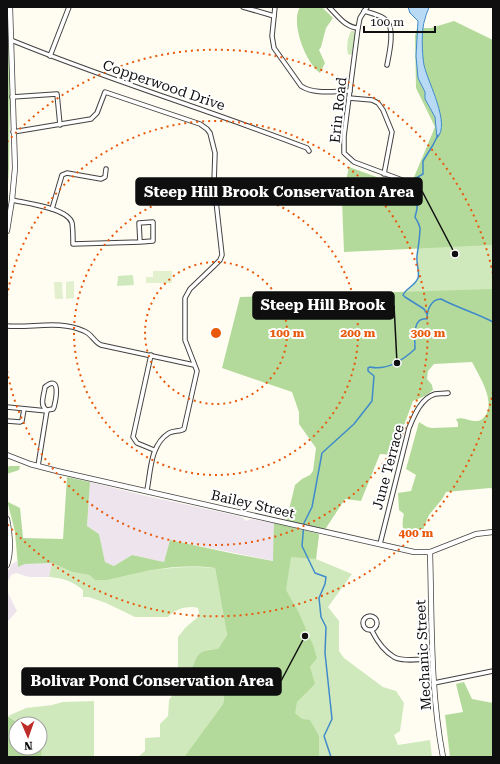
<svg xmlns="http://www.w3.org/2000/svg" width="500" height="764" viewBox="0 0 500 764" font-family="'Roboto Serif',serif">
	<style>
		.industrial { fill: #ede4ee }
		.green { fill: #d0e9bc }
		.forest { fill: #b3da9b }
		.pitch { fill: #e2f0cd }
		.water { fill: #b8daf5; stroke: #408acb }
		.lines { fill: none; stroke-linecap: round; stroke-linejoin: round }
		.stream { stroke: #408acb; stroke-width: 1.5 }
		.minor-casing { stroke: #424242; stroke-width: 5.5 }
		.tertiary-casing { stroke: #424242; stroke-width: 6 }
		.minor { stroke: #fff; stroke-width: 3.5 }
		.tertiary { stroke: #fff; stroke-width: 4.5 }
		.ring { fill: none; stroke: #e8590c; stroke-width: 2; stroke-dasharray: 2 4 }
		.labels { text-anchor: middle; stroke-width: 4; stroke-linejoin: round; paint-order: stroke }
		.street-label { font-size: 14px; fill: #0f0f0f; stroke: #fff }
		.centre { fill: #e8590c; stroke: #fff; stroke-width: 2 }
		.ring-label { font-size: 12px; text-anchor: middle; font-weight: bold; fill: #e8590c; stroke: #fff; stroke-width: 4; stroke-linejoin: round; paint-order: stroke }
		.leader { fill: none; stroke: #0f0f0f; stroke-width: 1.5 }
		.callout-dot { fill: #0f0f0f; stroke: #fff; stroke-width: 1.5 }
		.callout { fill: #0f0f0f; stroke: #0f0f0f; stroke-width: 1.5 }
		.callout-label { font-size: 15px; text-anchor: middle; font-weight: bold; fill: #fff }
	</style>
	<rect width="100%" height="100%" fill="#fffdf2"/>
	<!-- industrial -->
	<g class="industrial">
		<polygon points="90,482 142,495 239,516 243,518 246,521 251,519 274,523 274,561 170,540 164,562 132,555 114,566 105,562 99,534 87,526"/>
		<polygon points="17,561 18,567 25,564 52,563 49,577 29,577 16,573 11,575 7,583 7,573 12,564"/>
		<polygon points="7,591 17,611 7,622"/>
	</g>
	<!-- green -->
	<g class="green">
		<path d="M351 31H354L355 32 352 54 350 55 348 54C346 47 348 36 351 31Z"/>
		<polygon points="341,93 346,96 344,110 338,109 338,95 339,96 339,94"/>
		<polygon points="493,186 493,322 404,292 413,285 418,279 418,272 417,257 420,228"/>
		<polygon points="132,275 133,276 134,285 117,286 118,276"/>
		<polygon points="274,523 319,534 316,559 352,574 328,607 339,621 339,651 344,658 383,687 396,691 404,703 400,731 394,735 398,745 430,740 432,757 315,757 270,702"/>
		<path d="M52 563 72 572 89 575 95 580C136 573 173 564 215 568L227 635 218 649C193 649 199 660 188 675L222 674 227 675V679L223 704 184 757H138L145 751V738L160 737V724L168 716 169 700 178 687V637L186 627 198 617 199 613 198 608C188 605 175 609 168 617H135L106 603 89 597H83V590C72 581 63 578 49 577Z"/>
		<polygon points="94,701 94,757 41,757 40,724 21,724 8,716 26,708 52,705 63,702"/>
	</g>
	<!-- forest -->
	<g class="forest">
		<polygon points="7,7 11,7 9,169 7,202"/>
		<path d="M300 7H322L333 18 326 28 321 47 319 50 325 63 320 73C306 63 290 23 300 7Z"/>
		<polygon points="454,21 493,40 493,245 344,252 342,200 349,167 407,188 412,182 435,127 416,88 415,36 417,28 431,28"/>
		<path d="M493 289V489L490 488 446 492C442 501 435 507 429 515 426 521 425 527 421 533 404 540 400 529 404 514L399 510 398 493 411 491 416 475 406 469 419 422 427 427 432 428 458 427V423L456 419C464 416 470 422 477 421 481 421 483 418 485 416 496 401 479 376 472 362L434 364 428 371 427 379 432 385 433 390 425 396 413 401 393 455 380 454 361 501 345 499 324 531 286 522 295 485 302 479 310 475 313 471 316 448 299 424V412L292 392 222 368 240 297Z"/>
		<path d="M9 466H20L19 470 7 474 8 502 20 508 23 538 63 539 67 477 90 482 87 526 99 534 105 562 114 566 132 555 164 562 170 540 235 554 273 561 274 523 319 534 316 559 291 557 286 590 298 611 313 645 317 658 310 667 315 684 297 702 295 713 302 719 310 720 319 736V757H184L223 704 227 679V675L222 674 187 676C200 659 191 650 218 649L227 635 215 568C178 563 143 571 107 580H95L89 575 72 572 52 563 25 564 18 567 15 532 7 500V468Z"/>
		<polygon points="464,682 472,699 493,703 493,757 450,757 445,715 463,712 456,684"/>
		<polygon points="7,716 21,724 16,724 16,748 40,748 40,746 42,749 41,757 7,757"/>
	</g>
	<!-- pitch -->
	<g class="pitch">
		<polygon points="153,271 172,271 172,283 146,283 146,277 153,277"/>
		<polygon points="74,281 74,298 66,299 66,282"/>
		<polygon points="54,282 62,282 63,299 55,299"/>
	</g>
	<!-- water -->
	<path class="water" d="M408 7H429C428 11 426 14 425 19 421 29 422 54 424 65 428 83 451 124 437 138L435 117 425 99V92L418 78 416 56 418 21 410 13Z"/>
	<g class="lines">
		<!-- stream -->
		<g class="stream">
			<path d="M427 314 424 309 405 297 403 295C406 288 415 286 418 278 420 272 416 264 417 256 418 247 420 238 420 228 419 223 417 221 415 217L417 209V203L411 181 423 174V161L433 145 438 135"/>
			<path d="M331 757 324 736 332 719 325 653 326 627 321 617 319 598 325 584 326 577 315 573 302 546 304 523 312 507 322 453 354 424 372 401 374 376 368 371V368L370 367C387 371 403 360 415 349 415 338 412 317 427 319 427 310 431 299 441 299 458 308 476 313 493 322"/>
		</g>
		<defs>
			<g id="minor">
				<polyline points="243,7 274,16"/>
				<path d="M275 7 272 36 274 48 301 86C315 95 334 91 350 91"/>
				<path d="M329 7C338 16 345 27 358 28"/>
				<polyline points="367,7 360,18 358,28 344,136 344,153 354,162 402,180"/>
				<path d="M364 11C371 13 382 15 387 21 395 30 389 54 387 65"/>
				<path d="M11 40C108 80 209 110 307 148L309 151"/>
				<polyline points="50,56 69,7"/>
				<polyline points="12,97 57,94 60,125"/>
				<polyline points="349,98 372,100 378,103 383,110 392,132 384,174"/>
				<path d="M13 132 91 119 97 113 105 92 200 124 207 129 210 133 215 153 214 183 222 255 220 260 214 266 190 289 185 298V340L197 371 184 429C180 432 174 430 169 433 150 445 151 470 147 490"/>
				<path d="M12 200C25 203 68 208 72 223 73 229 73 238 73 244L140 242 139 223 153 222V241L140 242"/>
				<polyline points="52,209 62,175 67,173 101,179 105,177 106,169"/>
				<path d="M7 326C33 328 60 320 84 331 92 334 94 342 101 345L194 365"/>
				<polyline points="151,355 133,437 137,443 154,450"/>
				<polyline points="7,407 47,411"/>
				<polyline points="7,421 20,422 22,421 24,409"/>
				<path d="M38 466 47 410 53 409 54 407C56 399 61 374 45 387 44 395 39 406 47 410"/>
				<path d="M380 544 409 428C414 416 421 398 435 394 439 393 444 394 448 393"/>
				<circle cx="370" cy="623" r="7"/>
				<path d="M372 631C377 641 384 651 394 657 401 662 423 659 432 659"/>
				<polyline points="434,683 493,671"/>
			</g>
			<g id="tertiary">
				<polyline points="7,231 12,200 15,168 10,7"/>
				<polyline points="7,455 30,464 57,471 414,552 430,552 476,534 493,532"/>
				<path d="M7 519C10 534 12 550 7 565"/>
				<path d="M430 552C432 620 430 690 443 757"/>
			</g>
		</defs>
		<!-- minor casing -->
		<use href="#minor" class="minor-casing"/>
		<!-- tertiary casing -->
		<use href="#tertiary" class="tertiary-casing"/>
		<!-- minor -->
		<use href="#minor" class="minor"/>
		<!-- tertiary -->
		<use href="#tertiary" class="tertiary"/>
	</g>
	<!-- distance rings -->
	<g class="ring">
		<circle cx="216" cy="333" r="71"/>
		<circle cx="216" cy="333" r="142"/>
		<path d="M7 296A212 212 0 1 1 7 370"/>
		<path d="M493 392A283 283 0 0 1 7 524M7 142A283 283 0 0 1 493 274"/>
	</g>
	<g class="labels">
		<!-- street labels -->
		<g class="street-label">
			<text transform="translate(164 85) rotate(19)" y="5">Copperwood Drive</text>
			<text transform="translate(338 110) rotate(-84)" y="5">Erin Road</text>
			<text transform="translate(388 467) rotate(-75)" y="5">June Terrace</text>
			<text transform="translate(253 504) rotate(13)" y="5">Bailey Street</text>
			<text transform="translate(423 655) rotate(-93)" y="5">Mechanic Street</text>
		</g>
	</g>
	<circle cx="216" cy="333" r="6" class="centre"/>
	<g class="ring-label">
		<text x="287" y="337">100 m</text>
		<text x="358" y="337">200 m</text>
		<text x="428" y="337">300 m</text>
		<text x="416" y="537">400 m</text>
	</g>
	<!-- callouts -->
	<path class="leader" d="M455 254L422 191M397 363L394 305M305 636L281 681"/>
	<g class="callout-dot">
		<circle cx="455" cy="254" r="4"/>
		<circle cx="397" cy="363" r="4"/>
		<circle cx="305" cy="636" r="4"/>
	</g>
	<g class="callout">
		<rect x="136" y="178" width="286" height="27" rx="4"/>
		<rect x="253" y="292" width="141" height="27" rx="4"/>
		<rect x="22" y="668" width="259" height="27" rx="4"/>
	</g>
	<g class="callout-label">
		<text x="279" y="197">Steep Hill Brook Conservation Area</text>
		<text x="323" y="310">Steep Hill Brook</text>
		<text x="152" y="686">Bolivar Pond Conservation Area</text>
	</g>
	<!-- border -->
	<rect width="500" height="764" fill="none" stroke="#0f0f0f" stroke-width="16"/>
	<!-- north arrow -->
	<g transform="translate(28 736) rotate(178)"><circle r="19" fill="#ffffff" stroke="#9f9f9f"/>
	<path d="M0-3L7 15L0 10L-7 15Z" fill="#be2c29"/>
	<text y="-6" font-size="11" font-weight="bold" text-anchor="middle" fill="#0f0f0f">N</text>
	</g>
	<!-- scale -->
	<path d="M364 26v6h71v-6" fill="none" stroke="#0f0f0f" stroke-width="2"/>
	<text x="370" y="26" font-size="12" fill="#0f0f0f" stroke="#ffffff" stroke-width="3" paint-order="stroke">100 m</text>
</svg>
